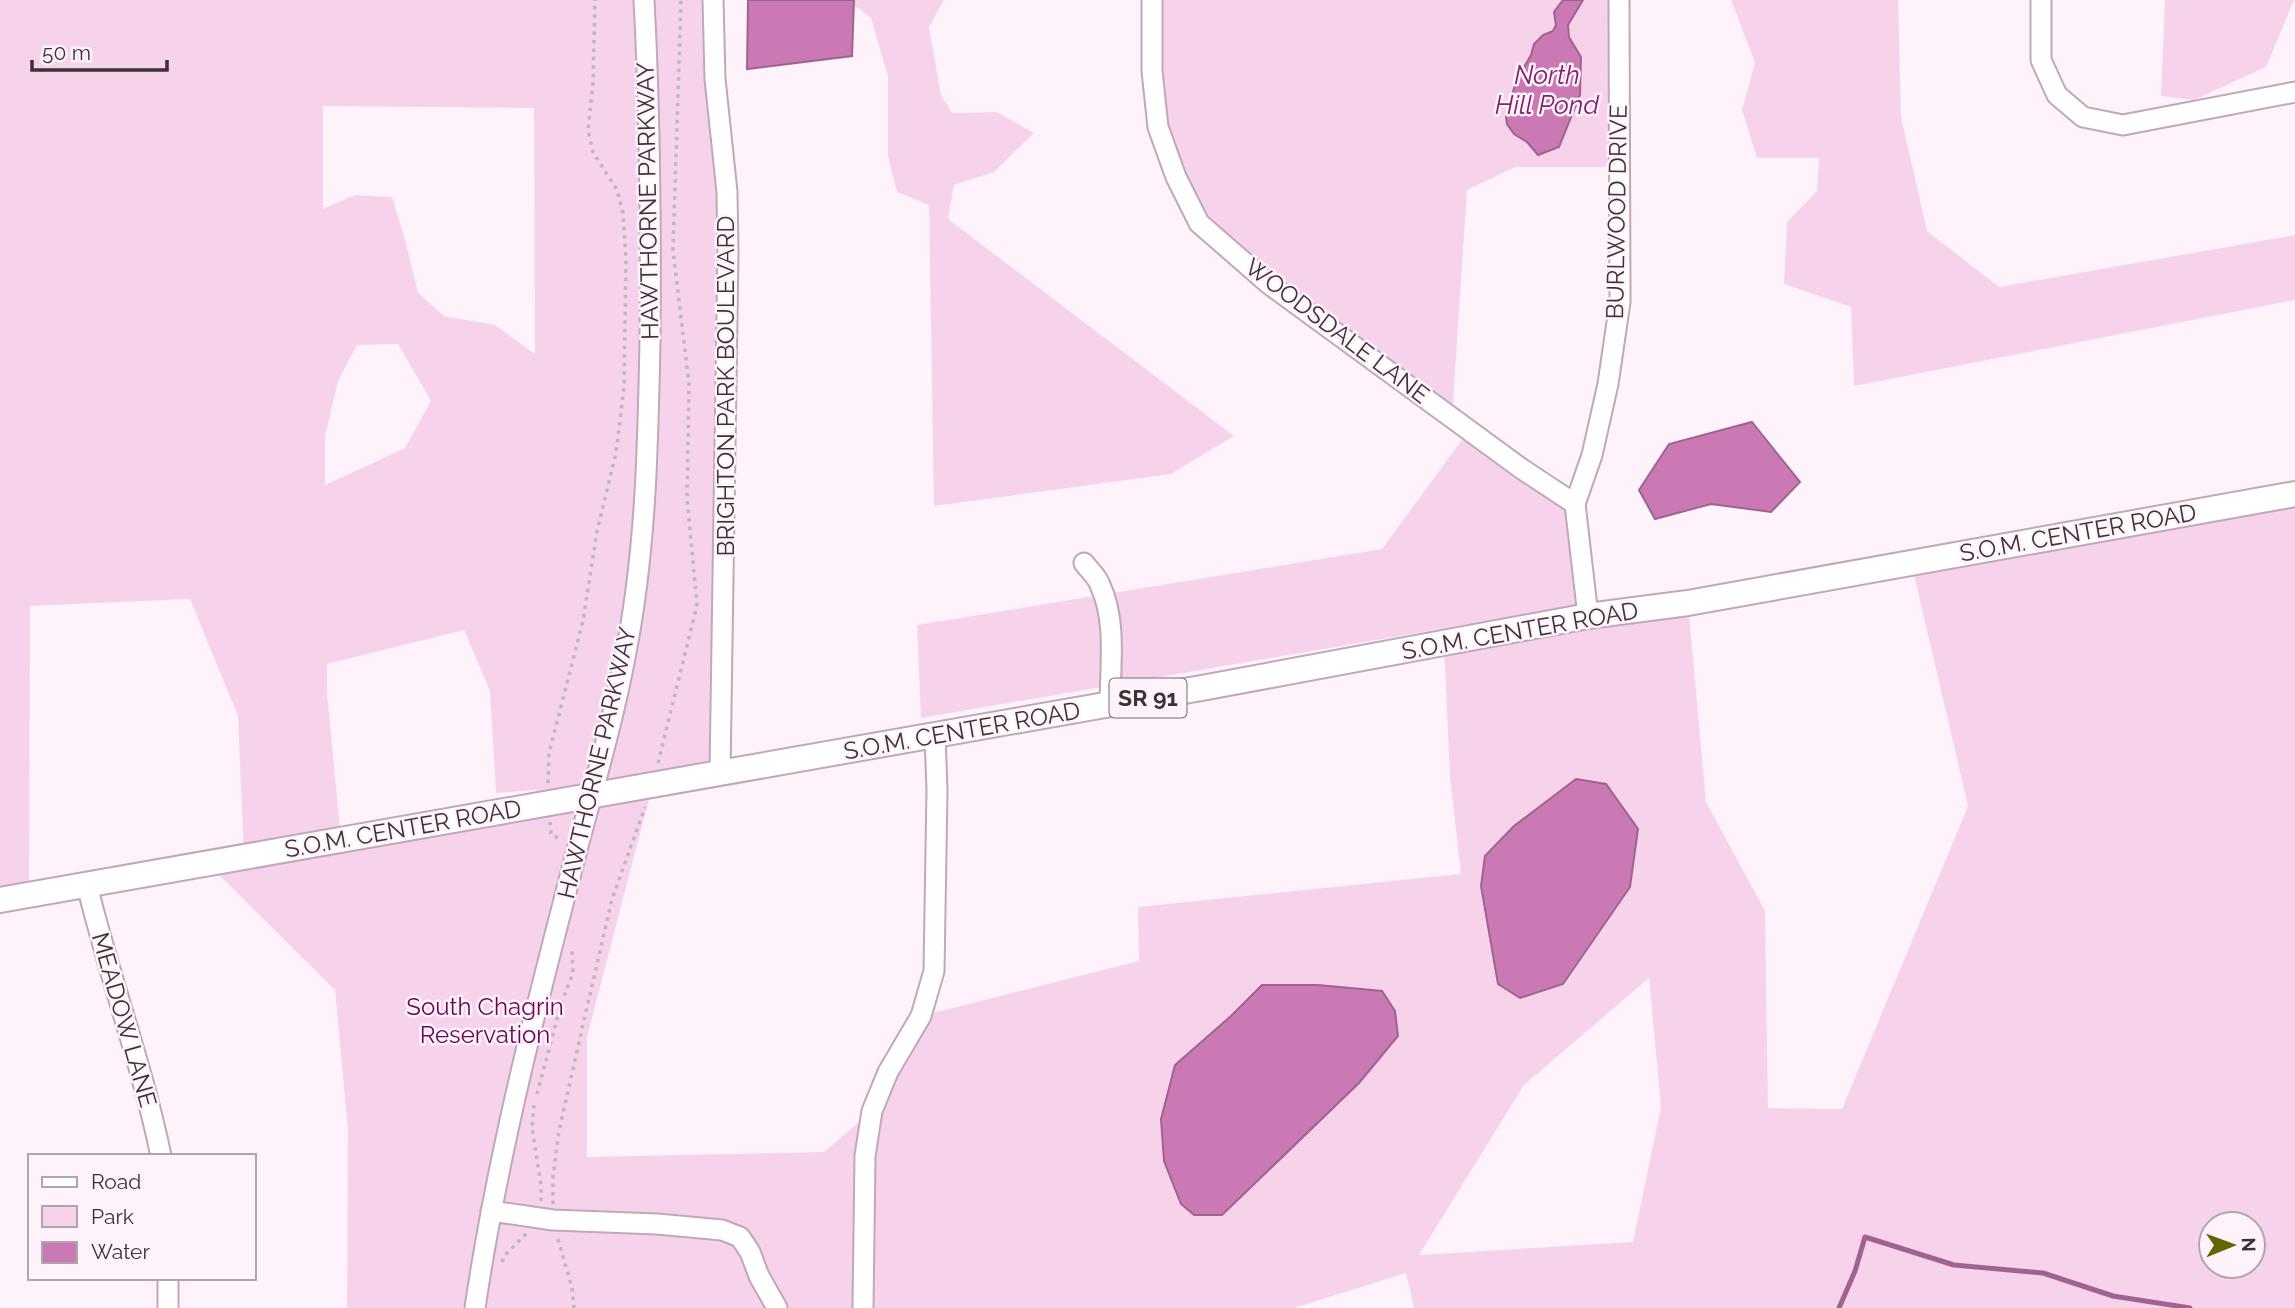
<svg xmlns="http://www.w3.org/2000/svg" width="2295" height="1308" viewBox="0 0 2295 1308" font-family="Raleway,sans-serif">
	<style>
		.green { fill: #f7d3eb; fill-rule: evenodd }
		.water { fill: #cb79b5; stroke: #a0638f; stroke-width: 2 }
		.lines { fill: none; stroke-linecap: round; stroke-linejoin: round }
		.stream { stroke: #a0638f; stroke-width: 5 }
		.minor-casing { stroke: #c1a8b8; stroke-width: 23 }
		.major-casing { stroke: #c1a8b8; stroke-width: 28 }
		.path { stroke: #c1b6bd; stroke-width: 3.5; stroke-dasharray: 3.5 5; stroke-linecap: butt }
		.minor { stroke: #fff; stroke-width: 19 }
		.major { stroke: #fff; stroke-width: 24 }
		.labels { text-anchor: middle; stroke-width: 5; stroke-linejoin: round; paint-order: stroke }
		.shield { fill: #fef3fa; stroke: #766b72; stroke-width: 2 }
		.shield-label { font-size: 23px; font-weight: bold; fill: #3b3137 }
		.street-label { font-size: 24px; fill: #3b3137; stroke: #fef3fa }
		.park-label { font-size: 24px; fill: #6c0259; stroke: #fef3fa }
		.water-label { font-size: 26px; font-style: italic; fill: #82216e; stroke: #fef3fa }
	</style>
	<rect width="100%" height="100%" fill="#fef3fa"/>
	<!-- green -->
	<g class="green">
		<path d="M0 0H713L727 192 720 773 655 784 649 799 587 1037V1157L824 1152 872 1111 921 1016 1139 961 1138 907 1461 874 1450 778 1444 643 1688 603 1706 802 1765 911 1768 1108 1842 1109 1968 806 1911 562 2295 494V1308H1414L1406 1273 1294 1308H347L348 1131 335 990 207 863 244 856 238 716 190 599 30 606 29 895 0 900ZM323 106 534 108 535 354 495 325 444 316 418 293 406 243 392 197 355 195 323 209ZM398 344 431 401 405 448 325 485V437L338 381 357 345ZM464 630 490 691 496 793 536 790 537 804 341 839 327 692V664ZM1649 978 1661 1107 1633 1242 1419 1255 1524 1085ZM1262 985H1318L1381 991 1398 1036 1359 1083 1222 1215 1231 1016ZM2211 1224H2253V1266H2211Z"/>
		<polygon points="854,0 944,0 929,27 941,95 952,113 997,112 1034,133 994,172 954,185 948,219 1234,436 1171,474 934,506 929,205 897,192 888,157 888,77 871,18 854,5"/>
		<polygon points="1152,0 1619,0 1619,167 1515,167 1467,190 1452,418 1199,223 1158,127"/>
		<polygon points="1731,0 1898,0 1901,117 1927,231 1999,287 2295,235 2295,300 1854,386 1851,307 1784,284 1787,222 1817,191 1819,158 1757,158 1742,110 1755,63"/>
		<polygon points="2165,0 2294,0 2266,67 2194,100 2161,96"/>
		<polygon points="1469,430 1575,504 1586,604 921,718 917,625 1382,549"/>
	</g>
	<!-- water -->
	<g class="water">
		<polygon points="748,0 854,0 852,56 747,69"/>
		<polygon points="1563,0 1583,0 1568,25 1569,37 1581,57 1580,95 1559,147 1538,155 1527,142 1514,134 1507,124 1506,117 1516,81 1531,55 1534,44 1543,35 1553,31 1556,25 1554,12"/>
		<polygon points="1752,422 1800,482 1771,512 1711,504 1655,519 1639,490 1669,444"/>
		<polygon points="1576,779 1606,784 1638,829 1630,887 1563,984 1520,998 1498,984 1481,886 1485,856 1514,826"/>
		<polygon points="1262,985 1318,985 1382,991 1395,1011 1398,1036 1359,1083 1222,1215 1194,1215 1181,1204 1164,1161 1161,1119 1175,1065 1231,1016"/>
	</g>
	<g class="lines">
		<!-- stream -->
		<polyline class="stream" points="1839,1308 1855,1271 1865,1237 1954,1265 2043,1273 2113,1296 2190,1308"/>
		<defs>
			<g id="minor">
				<polyline points="713,0 715,79 727,192 728,252 720,773"/>
				<polyline points="1152,0 1152,71 1158,127 1176,177 1199,223 1269,284 1522,469 1575,504 1588,616"/>
				<polyline points="2041,0 2041,60 2057,95 2083,117 2123,125 2295,92"/>
				<polyline points="1575,504 1592,455 1608,384 1620,302 1619,0"/>
				<path d="M1084 563C1089 570 1097 576 1100 585 1117 621 1110 666 1110 705"/>
				<path d="M87 885C109 976 142 1064 161 1156"/>
				<polyline points="491,1211 553,1220 657,1224 722,1230 740,1237 750,1252 759,1276 777,1308"/>
				<polyline points="168,1308 168,1278"/>
				<path d="M475 1308C498 1152 538 999 578 846 595 782 614 718 626 652 646 550 648 444 650 340 651 226 650 113 644 0"/>
				<polyline points="863,1308 865,1156 872,1111 888,1072 921,1016 934,971 937,790 935,735"/>
			</g>
			<polyline id="major" points="0,900 1207,687 1588,616 1688,603 2295,494"/>
		</defs>
		<!-- minor casing -->
		<use href="#minor" class="minor-casing"/>
		<!-- major casing -->
		<use href="#major" class="major-casing"/>
		<!-- path -->
		<g class="path">
			<polyline points="658,763 697,605 687,498 689,384 673,250 681,0"/>
			<polyline points="548,783 549,753 583,621 597,531 616,453 624,387 626,259 623,213 617,190 593,152 588,130 593,83 595,0"/>
			<polyline points="550,822 551,835 561,839"/>
			<polyline points="537,1094 561,1004 573,973 572,950"/>
			<polyline points="534,1105 532,1128 541,1185 541,1201"/>
			<polyline points="553,1204 553,1177 559,1131 582,1029 612,899 645,807"/>
			<polyline points="558,1239 572,1288 574,1308"/>
			<polyline points="502,1262 505,1255 527,1233"/>
		</g>
		<!-- minor -->
		<use href="#minor" class="minor"/>
		<!-- major -->
		<use href="#major" class="major"/>
	</g>
	<g class="labels">
		<!-- shield labels -->
		<rect class="shield" x="1109.5" y="678.5" width="77" height="39" rx="5"/>
		<g class="shield-label">
			<text x="1148" y="706">SR 91</text>
		</g>
		<!-- street labels -->
		<g class="street-label">
			<text transform="translate(648 201) rotate(-91)" y="8">HAWTHORNE PARKWAY</text>
			<text transform="translate(1617 212) rotate(-89)" y="8">BURLWOOD DRIVE</text>
			<text transform="translate(1337 331) rotate(37)" y="8">WOODSDALE LANE</text>
			<text transform="translate(726 386) rotate(-90)" y="8">BRIGHTON PARK BOULEVARD</text>
			<text transform="translate(2078 533) rotate(-10)" y="8">S.O.M. CENTER ROAD</text>
			<text transform="translate(1520 631) rotate(-10)" y="8">S.O.M. CENTER ROAD</text>
			<text transform="translate(962 731) rotate(-10)" y="8">S.O.M. CENTER ROAD</text>
			<text transform="translate(597 763) rotate(-77)" y="8">HAWTHORNE PARKWAY</text>
			<text transform="translate(403 829) rotate(-10)" y="8">S.O.M. CENTER ROAD</text>
			<text transform="translate(124 1020) rotate(74)" y="8">MEADOW LANE</text>
		</g>
		<!-- park labels -->
		<g class="park-label">
			<text x="485" y="1015">South Chagrin<tspan x="485" dy="28">Reservation</tspan></text>
		</g>
		<!-- water labels -->
		<g class="water-label">
			<text x="1547" y="84">North<tspan x="1547" dy="30">Hill Pond</tspan></text>
		</g>
	</g>
	<!-- legend -->
	<rect x="28" y="1154" width="228" height="126" fill="#fef3fa" stroke="#b0a5ac" stroke-width="2"/>
	<rect x="42" y="1177" width="35" height="10" fill="#ffffff" stroke="#b0a5ac" stroke-width="2"/>
	<text x="91" y="1189" font-size="21" fill="#3b3137">Road</text>
	<rect x="42" y="1206" width="35" height="21" fill="#f7d3eb" stroke="#b0a5ac" stroke-width="2"/>
	<text x="91" y="1224" font-size="21" fill="#3b3137">Park</text>
	<rect x="42" y="1242" width="35" height="21" fill="#cb79b5" stroke="#b0a5ac" stroke-width="2"/>
	<text x="91" y="1259" font-size="21" fill="#3b3137">Water</text>
	<!-- north arrow -->
	<g transform="translate(2232 1245) rotate(89)"><circle r="33" fill="#fef3fa" stroke="#b0a5ac" stroke-width="2"/>
	<path d="M0-5L12 26L0 18L-12 26Z" fill="#626501"/>
	<text y="-10" font-size="19" font-weight="bold" text-anchor="middle" fill="#3b3137">N</text>
	</g>
	<!-- scale -->
	<path d="M32 60v10h135v-10" fill="none" stroke="#3b3137" stroke-width="3.5"/>
	<text x="42" y="60" font-size="21" fill="#3b3137" stroke="#fef3fa" stroke-width="5" paint-order="stroke">50 m</text>
</svg>
